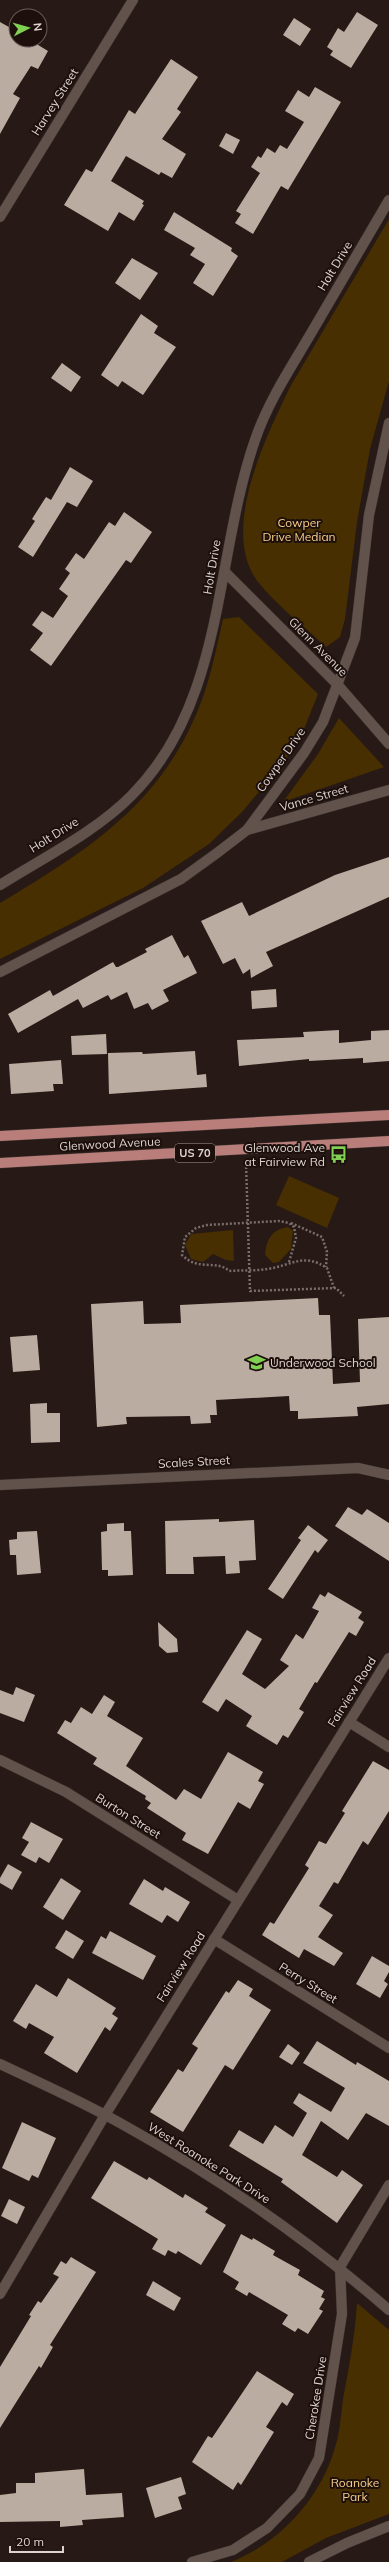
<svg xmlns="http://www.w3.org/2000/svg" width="389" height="2562" viewBox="0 0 389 2562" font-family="Mulish,sans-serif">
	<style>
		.green { fill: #472f01 }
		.building { fill: #bbaca2 }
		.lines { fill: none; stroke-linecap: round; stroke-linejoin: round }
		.minor-casing { stroke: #3c3330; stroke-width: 11 }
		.tertiary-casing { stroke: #3c3330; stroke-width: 11 }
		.primary-casing { stroke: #3c3330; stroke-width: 11 }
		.path { stroke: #7a6e6a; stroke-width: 2.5; stroke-dasharray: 2 2; stroke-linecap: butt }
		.minor { stroke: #62524c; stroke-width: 10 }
		.tertiary { stroke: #62524c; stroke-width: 10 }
		.primary { stroke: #b97d7a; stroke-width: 10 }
		.labels { text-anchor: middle; stroke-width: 4; stroke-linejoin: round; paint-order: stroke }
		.shield { fill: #1d100c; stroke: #a39995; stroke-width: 1 }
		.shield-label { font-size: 11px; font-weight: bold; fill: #ddd4d0 }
		.street-label { font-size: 12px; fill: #ddd4d0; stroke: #1d100c }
		.park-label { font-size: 12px; fill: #f8cc89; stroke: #1d100c }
		.poi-label { font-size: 12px; fill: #ddd4d0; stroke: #1d100c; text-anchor: end }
	</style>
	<rect width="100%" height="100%" fill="#271915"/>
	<!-- green -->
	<g class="green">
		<path d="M389 219V381L370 449 357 522 345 619 340 637 326 647C304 626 277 606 258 582 219 531 266 437 290 387Z"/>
		<path d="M239 617 318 694 304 729 283 763 242 812 209 844 143 888 0 959V903C85 852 159 806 198 710 210 681 216 650 223 619Z"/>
		<polygon points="339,718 384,767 283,802 318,754"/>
		<polygon points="289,1176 339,1198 327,1228 276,1205"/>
		<path d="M288 1227 293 1231 291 1249 279 1262 273 1263 265 1255C266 1240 272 1229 288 1227Z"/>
		<polygon points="233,1230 234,1261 226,1260 213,1254 203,1262 191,1259 185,1245 191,1234"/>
		<path d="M357 2303 389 2330V2514L326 2538 282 2562H231C281 2542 322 2497 336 2444 340 2430 341 2414 343 2399 349 2367 355 2336 357 2303Z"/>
	</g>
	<!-- building -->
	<g class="building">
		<polygon points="357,12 378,25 351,68 330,55 333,51 327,47 338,28 344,32"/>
		<polygon points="294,18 311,29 300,46 283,35"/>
		<polygon points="0,22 16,31 16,40 30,40 48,51 38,69 31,66 13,94 20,98 0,134"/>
		<polygon points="171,59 198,77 177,109 181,112 162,139 186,154 172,178 161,172 159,175 126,156 111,181 144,201 142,204 144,205 134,221 119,212 108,231 64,205 86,169 92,172 129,110 135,114"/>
		<polygon points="315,87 341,102 288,190 281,186 253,234 235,223 241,214 236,211 260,173 251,167 258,156 261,158 267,148 275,153 280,145 287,149 304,122 285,111 298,90 309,97"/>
		<polygon points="226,133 240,140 233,154 219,146"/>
		<polygon points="174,212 232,248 231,251 238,256 213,296 193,283 205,264 190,255 195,248 164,230"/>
		<polygon points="132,258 158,273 140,300 115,283"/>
		<polygon points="141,314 158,326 154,333 176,347 143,395 122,381 118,387 101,375"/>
		<polygon points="62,363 81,377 71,392 51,378"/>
		<polygon points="70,467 93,481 77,507 67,502 33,557 18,547 35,521 32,519 46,497 51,500"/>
		<polygon points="124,512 152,532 131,563 126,560 51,666 30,650 43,633 32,625 42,611 53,618 68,596 59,589 70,573 65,569 76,553 84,559 109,522 115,526"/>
		<polygon points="389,857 389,897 266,952 273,966 251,978 250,969 243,974 235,958 223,964 201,921 242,902 249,916 335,875"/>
		<polygon points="172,935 184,958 188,955 197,973 163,990 169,1001 152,1010 148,1003 134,1009 127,992 111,1000 108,995 83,1008 78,999 18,1033 8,1014 50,990 53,996 113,962 116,967 118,967 147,952 145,949"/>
		<polygon points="276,989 277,1007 252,1009 251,991"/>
		<polygon points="339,1030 339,1043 371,1040 371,1031 389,1030 389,1061 363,1063 363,1058 309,1061 309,1059 239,1066 237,1040 304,1037 303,1032"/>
		<polygon points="106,1034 107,1054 72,1055 71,1036"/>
		<polygon points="195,1051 197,1075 206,1074 207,1087 109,1094 108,1053 142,1052 143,1054"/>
		<polygon points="61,1060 63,1084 53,1084 54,1091 11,1094 9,1064"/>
		<polygon points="318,1298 319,1315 330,1315 333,1384 360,1382 358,1319 389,1317 389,1404 357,1407 358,1416 298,1419 298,1411 290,1411 289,1396 216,1400 217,1415 210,1415 211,1423 191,1424 190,1416 126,1417 127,1424 97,1427 91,1304 143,1301 144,1324 181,1323 180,1305"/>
		<polygon points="37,1335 40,1370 13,1372 10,1337"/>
		<polygon points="47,1403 47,1413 60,1413 60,1442 31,1443 30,1404"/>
		<polygon points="348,1507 362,1515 367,1509 389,1523 389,1561 335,1526"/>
		<polygon points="219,1519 219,1522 254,1520 256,1560 239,1561 240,1573 226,1574 225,1556 193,1557 194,1574 166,1574 165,1521"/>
		<polygon points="124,1523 124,1531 131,1531 133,1575 108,1576 108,1570 102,1570 101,1532 107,1531 107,1524"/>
		<polygon points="308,1525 328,1540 318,1553 315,1550 283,1599 268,1589 301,1540 298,1538"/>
		<polygon points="37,1531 41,1573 17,1575 16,1555 10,1555 9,1540 17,1539 17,1532"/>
		<polygon points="328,1592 362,1612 358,1618 364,1622 356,1636 349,1632 317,1683 315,1682 299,1709 304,1712 288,1738 283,1735 277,1745 246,1726 252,1716 226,1699 218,1712 202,1702 247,1630 262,1639 242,1674 265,1689 289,1666 280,1660 296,1634 303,1639 319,1611 312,1608 320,1594 325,1597"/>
		<polygon points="158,1622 177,1639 178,1652 167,1653 159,1646"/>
		<polygon points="16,1687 35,1695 24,1722 0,1713 0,1690 13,1695"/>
		<polygon points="104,1695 115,1702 107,1716 143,1738 126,1766 176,1800 184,1789 201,1799 228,1752 263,1772 258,1781 264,1784 250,1809 238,1802 208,1854 182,1840 186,1833 147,1808 151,1803 145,1799 146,1796 93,1764 97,1758 57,1733 65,1720 71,1723 81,1707 92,1714"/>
		<polygon points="373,1761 389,1770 389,1811 368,1845 363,1841 338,1884 334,1882 319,1906 333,1915 318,1937 343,1953 334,1966 304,1949 299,1958 262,1935 270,1922 274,1924 309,1868 305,1865 319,1841 326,1844 345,1813 342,1811"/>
		<polygon points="31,1822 63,1839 49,1863 39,1857 36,1863 21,1855 29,1842 22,1838"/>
		<polygon points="8,1864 22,1872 12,1890 0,1883 0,1878"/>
		<polygon points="61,1878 81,1891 63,1920 43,1907"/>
		<polygon points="144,1879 163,1891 165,1887 190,1902 178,1922 167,1915 162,1923 129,1904"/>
		<polygon points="66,1930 84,1941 73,1959 55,1948"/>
		<polygon points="110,1931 156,1956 143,1980 92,1953 101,1936 106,1939"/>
		<polygon points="372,1956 389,1966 389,1972 384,1981 388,1984 380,1998 356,1984"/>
		<polygon points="68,1978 116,2008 112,2014 118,2018 110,2031 105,2027 77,2073 44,2053 54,2037 29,2023 26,2029 13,2021 36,1984 57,1997"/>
		<polygon points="238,1980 253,1989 249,1996 271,2010 233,2070 225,2065 183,2132 150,2112 178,2069 183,2072 198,2048 192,2044 226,1991 229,1993"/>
		<polygon points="317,2041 356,2065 357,2062 389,2081 389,2126 366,2113 348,2140 321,2121 302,2155 337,2177 342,2170 363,2185 337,2223 281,2182 283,2179 229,2146 239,2130 263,2144 275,2125 293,2137 307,2113 293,2103 299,2093 331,2112 345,2088 303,2063"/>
		<polygon points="288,2044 300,2053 292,2065 279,2057"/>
		<polygon points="22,2122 56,2138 38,2178 32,2175 29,2181 2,2168"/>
		<polygon points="114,2161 147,2180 149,2177 183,2198 185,2194 208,2208 205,2212 226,2225 201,2265 178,2251 176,2254 168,2250 165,2256 152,2249 158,2239 91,2198"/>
		<polygon points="9,2199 25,2207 17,2224 1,2216"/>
		<polygon points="241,2234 252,2240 253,2238 275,2251 273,2255 300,2270 298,2275 324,2291 321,2297 325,2299 319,2309 323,2311 308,2334 298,2328 295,2332 282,2324 288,2315 249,2292 247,2296 235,2289 239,2282 223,2272"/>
		<polygon points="71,2257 96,2272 50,2345 53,2347 41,2368 39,2366 0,2428 0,2367 31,2316 29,2315 38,2301 41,2303 59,2277 53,2274 61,2261 66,2264"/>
		<polygon points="153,2281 181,2298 174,2311 146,2295"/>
		<polygon points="257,2371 294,2394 287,2406 282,2402 266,2427 274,2432 241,2485 238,2482 233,2490 192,2462 208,2436 212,2438"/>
		<polygon points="84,2469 86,2495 122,2493 124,2517 82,2520 83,2525 60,2527 60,2521 0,2522 0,2495 16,2493 16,2483 35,2483 35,2473"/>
		<polygon points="181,2477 186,2494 178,2497 182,2509 155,2518 146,2488"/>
	</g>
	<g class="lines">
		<defs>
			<g id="minor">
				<polyline points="225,572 337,684 389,744"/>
				<polyline points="247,830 389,790"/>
				<path d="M0 885C43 858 97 831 132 795 226 700 214 558 255 440 268 402 290 369 310 335 336 290 363 245 389 200"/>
				<polyline points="0,972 181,879 217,853 247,830 304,753 323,722 355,638 369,515 389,423"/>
				<polyline points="0,1485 358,1468 389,1475"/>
				<polyline points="349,1722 389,1747"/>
				<polyline points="0,1760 66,1792 238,1900"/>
				<polyline points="214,1939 389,2048"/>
				<polyline points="192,2562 233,2550 267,2528 300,2494 319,2458 342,2314 340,2267 389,2185"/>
				<polyline points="309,2562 347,2543 389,2526"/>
			</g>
			<g id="tertiary">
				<polyline points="0,217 133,0"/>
				<path d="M0 2064C40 2083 81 2101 120 2123 216 2176 306 2238 389 2310"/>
				<polyline points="0,2294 105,2115 389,1658"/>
			</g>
			<g id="primary">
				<polyline points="0,1136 389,1115"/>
				<polyline points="0,1163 389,1141"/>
			</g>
		</defs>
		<!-- minor casing -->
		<use href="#minor" class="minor-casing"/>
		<!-- tertiary casing -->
		<use href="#tertiary" class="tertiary-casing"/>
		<!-- primary casing -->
		<use href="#primary" class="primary-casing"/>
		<!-- path -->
		<g class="path">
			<polyline points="246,1163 250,1291 336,1288 344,1296"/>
			<polyline points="291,1223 322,1237 327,1252 326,1267"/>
			<path d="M289 1262 296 1238 294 1227 289 1223 279 1221 207 1225 196 1228 185 1237 182 1255C199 1272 216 1259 229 1271 242 1270 255 1271 267 1269 291 1266 303 1252 327 1268L334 1288"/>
		</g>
		<!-- minor -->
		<use href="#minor" class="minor"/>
		<!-- tertiary -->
		<use href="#tertiary" class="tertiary"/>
		<!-- primary -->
		<use href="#primary" class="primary"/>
	</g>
	<!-- icons -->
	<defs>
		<symbol id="bus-bare" viewBox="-9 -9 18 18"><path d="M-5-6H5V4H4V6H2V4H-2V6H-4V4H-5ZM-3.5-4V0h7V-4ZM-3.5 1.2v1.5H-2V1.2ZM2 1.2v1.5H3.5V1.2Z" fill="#80d051" stroke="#1d100c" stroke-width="2.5" paint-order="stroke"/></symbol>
		<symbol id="school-bare" viewBox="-9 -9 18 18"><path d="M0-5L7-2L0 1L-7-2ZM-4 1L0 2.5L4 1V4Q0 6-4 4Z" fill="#80d051" stroke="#1d100c" stroke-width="2.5" paint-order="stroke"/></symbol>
	</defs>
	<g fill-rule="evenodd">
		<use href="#bus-bare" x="326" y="1142" width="25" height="25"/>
		<use href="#school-bare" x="244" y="1350" width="25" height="25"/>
	</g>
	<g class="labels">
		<!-- shield labels -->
		<rect class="shield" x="175" y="1144" width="40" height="18" rx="3"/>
		<g class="shield-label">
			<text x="195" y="1157">US 70</text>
		</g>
		<!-- street labels -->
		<g class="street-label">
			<text transform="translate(55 102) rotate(-58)" y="4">Harvey Street</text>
			<text transform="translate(335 266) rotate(-59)" y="4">Holt Drive</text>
			<text transform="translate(212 567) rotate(-80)" y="4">Holt Drive</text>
			<text transform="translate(318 647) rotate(45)" y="4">Glenn Avenue</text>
			<text transform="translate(281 760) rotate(-55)" y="4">Cowper Drive</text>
			<text transform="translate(314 798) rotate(-16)" y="4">Vance Street</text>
			<text transform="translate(54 835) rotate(-32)" y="4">Holt Drive</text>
			<text transform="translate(110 1144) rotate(-3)" y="4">Glenwood Avenue</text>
			<text transform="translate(194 1462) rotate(-3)" y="4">Scales Street</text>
			<text transform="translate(352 1692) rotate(-58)" y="4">Fairview Road</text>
			<text transform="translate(128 1816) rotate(32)" y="4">Burton Street</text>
			<text transform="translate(181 1967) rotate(-58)" y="4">Fairview Road</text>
			<text transform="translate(308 1983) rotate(32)" y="4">Perry Street</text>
			<text transform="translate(209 2163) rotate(32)" y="4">West Roanoke Park Drive</text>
			<text transform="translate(316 2398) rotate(-81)" y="4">Cherokee Drive</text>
		</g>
		<!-- park labels -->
		<g class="park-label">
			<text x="299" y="527">Cowper<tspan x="299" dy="14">Drive Median</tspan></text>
			<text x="355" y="2487">Roanoke<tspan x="355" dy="14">Park</tspan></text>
		</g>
		<!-- poi labels -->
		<g class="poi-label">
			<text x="325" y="1152">Glenwood Ave<tspan x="325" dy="14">at Fairview Rd</tspan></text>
			<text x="270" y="1367" text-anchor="start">Underwood School</text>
		</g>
	</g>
	<!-- north arrow -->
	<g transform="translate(28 28) rotate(84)"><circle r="19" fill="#1d100c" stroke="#6a5e5a"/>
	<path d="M0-3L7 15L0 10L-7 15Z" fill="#80d051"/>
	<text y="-6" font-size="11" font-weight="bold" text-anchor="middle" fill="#ddd4d0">N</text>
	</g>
	<!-- scale -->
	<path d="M10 2546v6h53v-6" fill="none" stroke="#ddd4d0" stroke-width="2"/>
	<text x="16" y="2546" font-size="12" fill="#ddd4d0" stroke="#1d100c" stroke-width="3" paint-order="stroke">20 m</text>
</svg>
